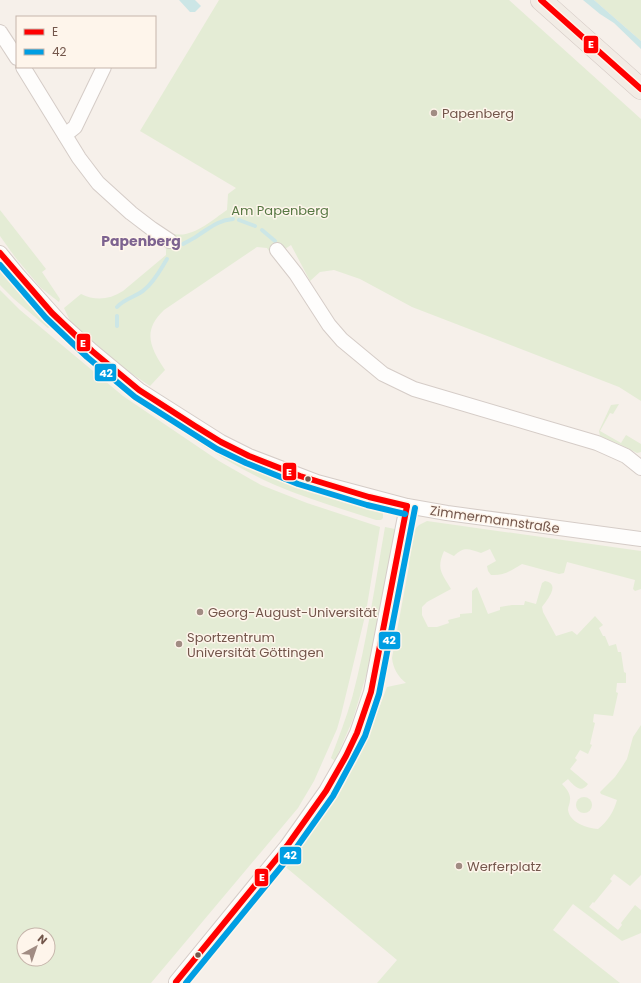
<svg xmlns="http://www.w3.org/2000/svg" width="641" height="983" viewBox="0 0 641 983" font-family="Poppins,sans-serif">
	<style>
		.green { fill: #e4ecd5; fill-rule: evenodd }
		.water { fill: #cce6e6 }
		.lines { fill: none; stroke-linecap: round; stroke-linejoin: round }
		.stream { stroke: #cce6e6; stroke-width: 4 }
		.minor-casing { stroke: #d5ccc7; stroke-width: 16 }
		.primary-casing { stroke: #d5cbc6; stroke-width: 22 }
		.minor { stroke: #fefdfc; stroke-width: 14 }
		.primary { stroke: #f2ece5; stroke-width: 21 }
		.bus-1-casing { stroke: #fef5eb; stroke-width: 9 }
		.bus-2-casing { stroke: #fef5eb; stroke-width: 9 }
		.bus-1 { stroke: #f00; stroke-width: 6 }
		.bus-2 { stroke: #009ee3; stroke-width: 6 }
		.poi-dot { fill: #a18c83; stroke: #fef5eb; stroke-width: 1.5 }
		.bus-dot { fill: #73564b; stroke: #fef5eb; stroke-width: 1.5 }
		.labels { text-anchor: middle; stroke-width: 3; stroke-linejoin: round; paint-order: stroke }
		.poi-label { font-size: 13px; fill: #73564b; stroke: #fef5eb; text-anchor: start }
		.park-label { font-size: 13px; fill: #577843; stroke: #fef5eb }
		.street-label { font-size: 13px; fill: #73564b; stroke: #fef5eb }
		.neighbourhood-label { font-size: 14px; font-weight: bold; fill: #7d6390; stroke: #fef5eb }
		.line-badge { stroke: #fef5eb; stroke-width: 1.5 }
		.badge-label { font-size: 11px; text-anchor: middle; font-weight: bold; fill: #fff }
	</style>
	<rect width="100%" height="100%" fill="#f6f0ea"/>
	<!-- green -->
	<g class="green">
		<path d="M219 0H509L641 119V401L619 387 412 307 360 279 334 270 320 272 310 281 291 245 273 257 267 248 257 247 164 310C142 331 150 347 165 370L150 386 117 364 72 325 64 308 81 294C95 301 109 300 123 291L166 255V250L165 245 174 234C193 238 212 220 227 210L228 194 236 188 140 131Z"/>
		<polygon points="594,0 641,0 641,41"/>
		<polygon points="0,210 46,269 42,272 60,299 59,302 41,288 15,257 0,236"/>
		<polygon points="0,266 41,315 52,325 48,328 14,299 0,285"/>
		<path d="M0 290 20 310 123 396 219 461 261 485 307 503 380 527 366 612 341 715 337 729 314 781 298 808 151 983H0ZM24 935H48V959H24Z"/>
		<polygon points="619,404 613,414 610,413 600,431 621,443 626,435 641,444 641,452 637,453 625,447 600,436 599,431 611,405"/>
		<path d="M153 411C208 446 261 471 322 492 342 499 363 503 383 510V518L381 520H376C342 509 308 499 275 485 232 466 191 439 153 411Z"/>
		<path d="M427 521 641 551V589L635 591 633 589 635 580 567 562 564 573 559 574 522 564C512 570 504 576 491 575L488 571 487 566 496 561 490 549 481 553C469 549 464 546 454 556L444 551C436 569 442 574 451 589L427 602 422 607V615L428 627H437L449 623 448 620 460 617V614L472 613V591L477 587 488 614 500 610V607L512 605H524L525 601 536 604 542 583 545 581C561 584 547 600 542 607L543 612 556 636 572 631 577 635 595 616 603 625 599 628 603 636H605L609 646 616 644 618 652H621L624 672 626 673V683H617L616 692 618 693 613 716 594 714 593 722 595 723 590 744 592 745 588 754 580 750 575 758 577 760 570 769 588 784C581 794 574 786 568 779L562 784C566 788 571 794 570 800 570 804 568 806 568 810 570 823 587 828 598 829 608 821 614 811 617 800L601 794 600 792 615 777 622 767 627 759 633 737 641 725V875L630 886 614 874 610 879 612 881 594 903 593 902 589 907 618 930 622 925 621 923 635 905 641 910V933L622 941 573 904 553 930 620 983H377L397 960 282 864 319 814 342 779 365 731 371 729 387 687 406 683C398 677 393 668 392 658L409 566 406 559 411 533 419 525Z"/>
		<path d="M385 527 395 529 368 669 353 719 335 761 331 758C338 739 346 719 352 698 367 642 375 584 385 527Z"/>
		<circle cx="584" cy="805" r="8"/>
	</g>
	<!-- water -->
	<g class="water">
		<polygon points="179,0 195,0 201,6 195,12 190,12"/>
		<polygon points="583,0 594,0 641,41 641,49 614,23 600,14"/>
	</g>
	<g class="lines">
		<!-- stream -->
		<g class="stream">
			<polyline points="239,220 255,226"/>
			<polyline points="262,230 275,241"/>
			<path d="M183 244C188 241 195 238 200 234 211 227 219 220 233 219"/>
			<path d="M117 307C125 298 136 297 144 290 155 281 160 270 167 259"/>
			<polyline points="117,316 117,326"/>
		</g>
		<defs>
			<g id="minor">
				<polyline points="0,32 17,58"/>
				<polyline points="23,67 79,158 98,183 131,213 152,229 170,241"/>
				<polyline points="65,135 75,127 104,67"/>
				<polyline points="277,250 296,274 329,325 342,340 383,374 414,389 597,443 626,456 641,468"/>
				<polyline points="0,253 18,275 61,323 92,351 139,390 221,442 249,456 317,482 407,506 447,513 641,539"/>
				<polyline points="176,982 287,846 326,791 346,756 357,733 371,692 407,506"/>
			</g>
			<polyline id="primary" points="541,0 641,89"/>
		</defs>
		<!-- minor casing -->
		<use href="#minor" class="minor-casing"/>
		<!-- primary casing -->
		<use href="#primary" class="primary-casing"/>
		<!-- minor -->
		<use href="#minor" class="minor"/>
		<!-- primary -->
		<use href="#primary" class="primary"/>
		<defs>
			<g id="bus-1">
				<polyline points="541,0 641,89"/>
				<polyline points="0,253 52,313 92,351 139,390 195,426 221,442 249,456 300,476 369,497 407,506"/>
				<polyline points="176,982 287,846 326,791 346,756 357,733 371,692 407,506"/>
			</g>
			<g id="bus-2">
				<polyline points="0,265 46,318 87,357 135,397 217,449 246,463 298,484 367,505 405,514"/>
				<polyline points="186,983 294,851 333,796 353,759 365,736 379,694 415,508"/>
			</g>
		</defs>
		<!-- bus-1 casing -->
		<use href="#bus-1" class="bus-1-casing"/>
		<!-- bus-2 casing -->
		<use href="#bus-2" class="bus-2-casing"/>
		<!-- bus-1 -->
		<use href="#bus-1" class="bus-1"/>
		<!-- bus-2 -->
		<use href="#bus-2" class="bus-2"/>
	</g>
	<!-- markers -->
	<g class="poi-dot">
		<circle cx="434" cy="113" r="4"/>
		<circle cx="200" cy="612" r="4"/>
		<circle cx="179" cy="644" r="4"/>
		<circle cx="459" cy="866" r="4"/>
	</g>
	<g class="bus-dot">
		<circle cx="308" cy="479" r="3.5"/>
		<circle cx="198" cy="955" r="3.5"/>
	</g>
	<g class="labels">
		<!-- poi labels -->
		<g class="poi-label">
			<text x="442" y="118">Papenberg</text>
			<text x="208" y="617">Georg-August-Universität</text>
			<text x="187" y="642">Sportzentrum<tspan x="187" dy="15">Universität Göttingen</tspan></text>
			<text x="467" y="871">Werferplatz</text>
		</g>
		<!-- park labels -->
		<g class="park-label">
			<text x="280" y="215">Am Papenberg</text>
		</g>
		<!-- street labels -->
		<g class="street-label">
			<text transform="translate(495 519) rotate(8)" y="5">Zimmermannstraße</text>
		</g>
		<!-- neighbourhood labels -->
		<g class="neighbourhood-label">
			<text x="141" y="246">Papenberg</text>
		</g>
	</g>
	<g class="line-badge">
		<rect x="583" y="35" width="16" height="19" rx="4" fill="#f00"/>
		<rect x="76" y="333" width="15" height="19" rx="4" fill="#f00"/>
		<rect x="94" y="363" width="23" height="19" rx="4" fill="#009ee3"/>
		<rect x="282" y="462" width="15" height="19" rx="4" fill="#f00"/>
		<rect x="378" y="631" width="23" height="19" rx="4" fill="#009ee3"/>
		<rect x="279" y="846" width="23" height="19" rx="4" fill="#009ee3"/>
		<rect x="254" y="868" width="15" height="19" rx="4" fill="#f00"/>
	</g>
	<g class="badge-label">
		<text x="591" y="48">E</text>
		<text x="83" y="347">E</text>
		<text x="106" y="377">42</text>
		<text x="289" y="476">E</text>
		<text x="389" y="644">42</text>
		<text x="290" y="859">42</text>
		<text x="262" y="881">E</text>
	</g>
	<!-- legend -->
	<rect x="16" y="16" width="140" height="52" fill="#fef5eb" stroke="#c6b5ab"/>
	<rect x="24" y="29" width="20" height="6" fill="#ff0000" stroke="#c6b5ab"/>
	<text x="52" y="36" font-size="12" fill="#73564b">E</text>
	<rect x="24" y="49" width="20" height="6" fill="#009ee3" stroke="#c6b5ab"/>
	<text x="52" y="56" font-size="12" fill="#73564b">42</text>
	<!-- north arrow -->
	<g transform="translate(36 947) rotate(40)"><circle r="19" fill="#fef5eb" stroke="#c6b5ab"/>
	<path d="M0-3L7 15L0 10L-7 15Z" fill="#a18c83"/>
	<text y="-6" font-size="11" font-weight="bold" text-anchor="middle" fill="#73564b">N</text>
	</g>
</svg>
